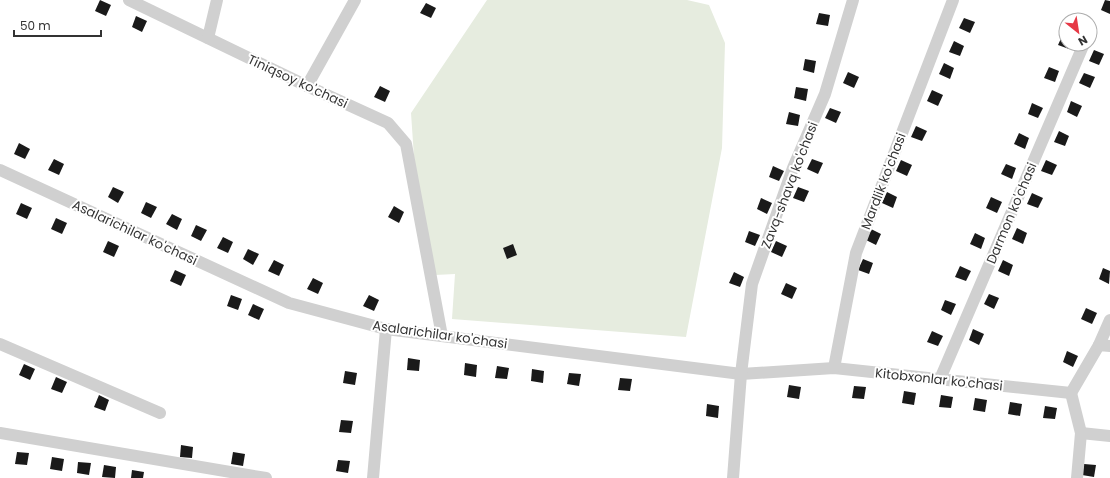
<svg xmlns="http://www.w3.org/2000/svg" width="1110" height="478" viewBox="0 0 1110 478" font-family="Poppins,sans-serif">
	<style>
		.green { fill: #e6ecdf }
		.building { fill: #1a1a1a }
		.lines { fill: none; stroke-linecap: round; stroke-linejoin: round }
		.street { stroke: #d0d0d0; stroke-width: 12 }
		.labels { text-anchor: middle; stroke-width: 4; stroke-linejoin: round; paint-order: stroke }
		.street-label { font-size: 13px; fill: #333; stroke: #fff }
	</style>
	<rect width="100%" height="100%" fill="#fff"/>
	<!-- green -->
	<polygon class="green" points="487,0 687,0 709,5 725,43 722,148 686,337 452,319 455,274 435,275 416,186 411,113"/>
	<!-- building -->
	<g class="building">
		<polygon points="100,0 111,5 106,16 95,11"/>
		<polygon points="1105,0 1110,1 1110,14 1101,10"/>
		<polygon points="426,3 436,8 431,18 420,13"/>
		<polygon points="819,13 830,15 828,26 816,24"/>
		<polygon points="136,16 147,21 142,32 132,27"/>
		<polygon points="964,18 975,22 970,33 959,28"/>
		<polygon points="1063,34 1066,35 1066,44 1071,44 1069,49 1058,45"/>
		<polygon points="954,41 964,46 960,56 949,52"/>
		<polygon points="1094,50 1104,54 1099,65 1089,61"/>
		<polygon points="805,59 816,61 814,73 803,70"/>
		<polygon points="944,63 954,68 950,79 939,74"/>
		<polygon points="1049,67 1059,71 1055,82 1044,78"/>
		<polygon points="848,72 859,77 854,88 843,83"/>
		<polygon points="1084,73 1095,77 1090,88 1079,83"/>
		<polygon points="380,86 390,91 385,102 374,97"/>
		<polygon points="796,87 808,89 806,101 794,98"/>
		<polygon points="932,90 943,95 938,106 927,101"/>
		<polygon points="1071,101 1082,106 1077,117 1067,112"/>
		<polygon points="1032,103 1043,108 1038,118 1028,114"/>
		<polygon points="830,108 841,112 836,123 825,118"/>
		<polygon points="789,112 800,115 798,126 786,124"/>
		<polygon points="916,126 927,131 922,141 911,137"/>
		<polygon points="1059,131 1069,136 1065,146 1054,142"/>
		<polygon points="1019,133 1029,138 1025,149 1014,144"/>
		<polygon points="19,143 30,149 25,159 14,154"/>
		<polygon points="54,159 64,164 59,175 48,170"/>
		<polygon points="812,159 823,163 818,174 807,169"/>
		<polygon points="901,160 912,165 907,176 896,171"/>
		<polygon points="1046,160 1057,165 1052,175 1041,171"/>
		<polygon points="1006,164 1016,168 1012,179 1001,174"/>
		<polygon points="773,166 784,171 779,181 769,177"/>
		<polygon points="113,187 124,192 118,203 108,197"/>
		<polygon points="798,187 809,191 804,202 793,198"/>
		<polygon points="887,192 897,197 893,208 882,203"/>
		<polygon points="1032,193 1043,198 1038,208 1027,204"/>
		<polygon points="991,197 1002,202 997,213 986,208"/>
		<polygon points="761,198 772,203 767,214 757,209"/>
		<polygon points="146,202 157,207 151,218 141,213"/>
		<polygon points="21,203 32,208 27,219 16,214"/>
		<polygon points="394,206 404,212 399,223 388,217"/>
		<polygon points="172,214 182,219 177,230 166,224"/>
		<polygon points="56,218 67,223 62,234 51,229"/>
		<polygon points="196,225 207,230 201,241 191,236"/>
		<polygon points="1017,228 1027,233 1023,244 1012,239"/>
		<polygon points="871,229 881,234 876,245 866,240"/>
		<polygon points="749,231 760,235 755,246 745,242"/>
		<polygon points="975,233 985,238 981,249 970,244"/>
		<polygon points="223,237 233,242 228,253 217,248"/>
		<polygon points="108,241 119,246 114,257 103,252"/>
		<polygon points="776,241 787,246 782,257 771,252"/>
		<polygon points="513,244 517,255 507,259 503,248"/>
		<polygon points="248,249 259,254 253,265 243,259"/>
		<polygon points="863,259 873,263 869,274 858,270"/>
		<polygon points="274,260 284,265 279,276 268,271"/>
		<polygon points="1003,260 1013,265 1009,276 998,271"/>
		<polygon points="960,266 971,271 966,281 955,277"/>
		<polygon points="1103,268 1110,271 1109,284 1099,279"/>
		<polygon points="175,270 186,275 181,286 170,281"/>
		<polygon points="734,272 744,277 740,287 729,283"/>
		<polygon points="313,278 323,283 318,294 307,289"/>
		<polygon points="786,283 797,288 792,299 781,294"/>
		<polygon points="989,294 999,298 994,309 984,304"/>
		<polygon points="231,295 242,299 238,310 227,306"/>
		<polygon points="369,295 379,300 374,311 363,306"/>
		<polygon points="945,300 956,304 951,315 941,310"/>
		<polygon points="253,304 264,309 259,320 248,315"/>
		<polygon points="1086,308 1097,313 1092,324 1081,319"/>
		<polygon points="973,329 984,334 979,345 969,340"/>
		<polygon points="932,331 943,336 938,346 927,342"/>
		<polygon points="1067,351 1078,356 1073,367 1063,362"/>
		<polygon points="408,358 420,360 419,371 407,370"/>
		<polygon points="465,363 477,365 476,377 464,375"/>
		<polygon points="24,364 35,369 30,380 19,375"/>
		<polygon points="497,366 509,368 507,379 495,378"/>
		<polygon points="532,369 544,371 543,383 531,381"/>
		<polygon points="345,371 357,373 355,385 343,383"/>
		<polygon points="569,373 581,374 579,386 567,384"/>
		<polygon points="56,377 67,382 62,393 51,389"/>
		<polygon points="620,378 632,379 630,391 618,390"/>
		<polygon points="789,385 801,387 799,399 787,397"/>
		<polygon points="854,386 866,387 864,399 852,398"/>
		<polygon points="904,391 916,393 914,405 902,403"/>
		<polygon points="99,395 109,400 105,411 94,407"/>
		<polygon points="941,395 953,397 951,408 939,407"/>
		<polygon points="975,398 987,400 985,412 973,410"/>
		<polygon points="1010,402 1022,404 1020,416 1008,414"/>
		<polygon points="707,404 719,406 718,418 706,416"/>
		<polygon points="1045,406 1057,408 1055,419 1043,418"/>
		<polygon points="341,420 353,421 351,433 339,432"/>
		<polygon points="181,445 193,447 192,458 180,457"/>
		<polygon points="17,452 29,453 27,465 15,464"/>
		<polygon points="233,452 245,454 243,466 231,464"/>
		<polygon points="52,457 64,459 62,471 50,469"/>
		<polygon points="338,460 350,461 348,473 336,471"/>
		<polygon points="78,462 91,463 89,475 77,473"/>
		<polygon points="1084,464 1096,465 1094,477 1082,475"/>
		<polygon points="104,465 116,467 115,478 102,477"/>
		<polygon points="132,470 144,472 143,478 131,478"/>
	</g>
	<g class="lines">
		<!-- street -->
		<g class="street">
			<polyline points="129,0 307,86 388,123 406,144 442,336"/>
			<polyline points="208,38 217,0"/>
			<polyline points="307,86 355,0"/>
			<polyline points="0,170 289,303 386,329 741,374 834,368 1071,393 1099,345 1110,346"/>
			<polyline points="0,344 160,413"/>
			<polyline points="1099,345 1110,320"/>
			<polyline points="834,368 856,253 953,0"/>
			<polyline points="940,379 1083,46"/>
			<polyline points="1071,393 1081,433 1077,478"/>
			<polyline points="0,433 266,478"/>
			<polyline points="1081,433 1110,436"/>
			<polyline points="373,478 386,329"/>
			<polyline points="733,478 741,374 752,284 793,168 825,94 853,0"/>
		</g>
	</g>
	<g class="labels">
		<!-- street labels -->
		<g class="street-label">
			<text transform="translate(298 81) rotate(25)" y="5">Tiniqsoy ko'chasi</text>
			<text transform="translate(883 181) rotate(-69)" y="5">Mardlik ko'chasi</text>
			<text transform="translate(789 185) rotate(-69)" y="5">Zavq-shavq ko'chasi</text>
			<text transform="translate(1011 213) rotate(-67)" y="5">Darmon ko'chasi</text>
			<text transform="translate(135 232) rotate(25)" y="5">Asalarichilar ko'chasi</text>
			<text transform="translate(440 334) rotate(8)" y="5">Asalarichilar ko'chasi</text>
			<text transform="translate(939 379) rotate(6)" y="5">Kitobxonlar ko'chasi</text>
		</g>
	</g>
	<!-- north arrow -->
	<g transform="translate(1078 32) rotate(150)"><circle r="19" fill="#ffffff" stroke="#adadad"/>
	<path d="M0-3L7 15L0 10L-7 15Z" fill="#e63946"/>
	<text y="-6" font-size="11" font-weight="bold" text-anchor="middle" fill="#333333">N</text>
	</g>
	<!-- scale -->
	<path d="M14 30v6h87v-6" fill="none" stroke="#333333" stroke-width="2"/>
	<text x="20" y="30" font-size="12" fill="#333333" stroke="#ffffff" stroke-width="3" paint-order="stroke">50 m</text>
</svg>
